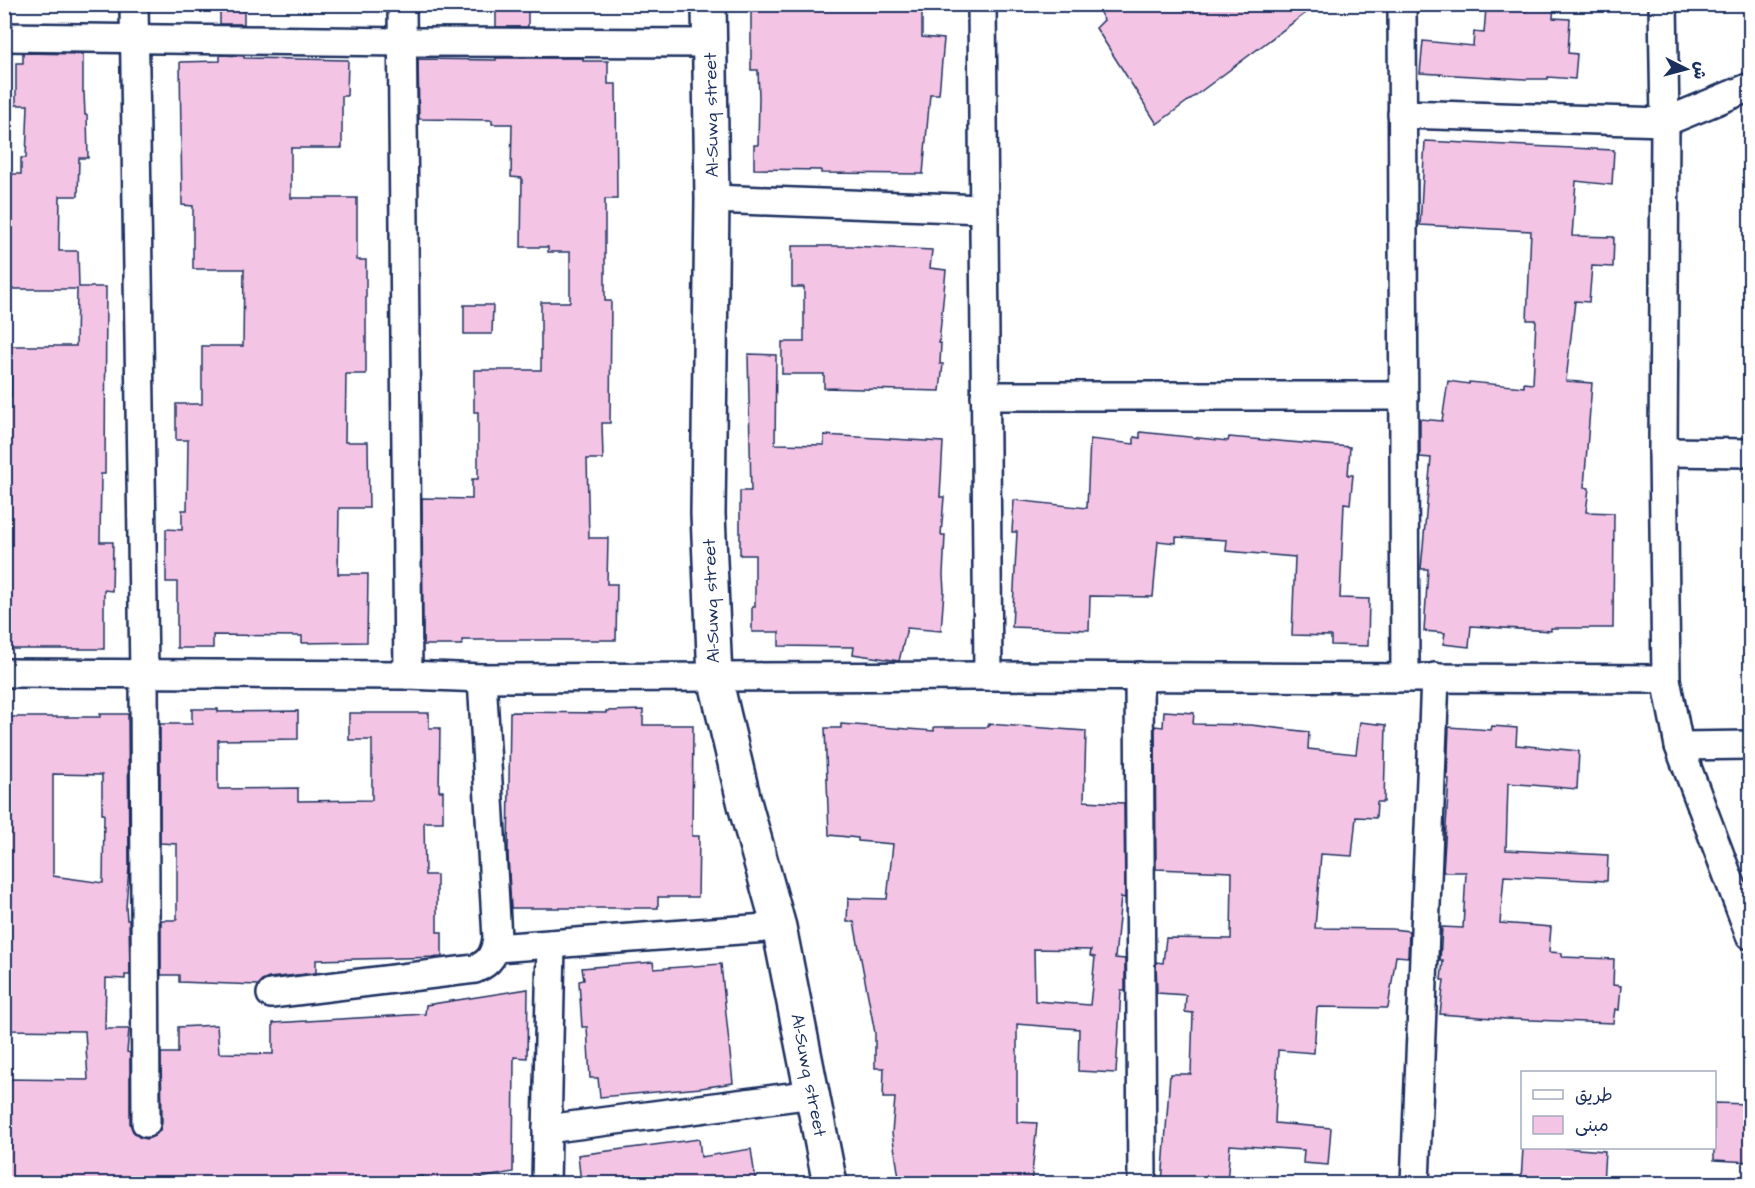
<svg xmlns="http://www.w3.org/2000/svg" width="1755" height="1188" viewBox="0 0 1755 1188" font-family="'Architects Daughter','Playpen Sans Arabic',sans-serif">
	<style>
		.building { fill: #f4c4e5; stroke: #1b2f5e; stroke-width: 1.5; fill-rule: evenodd }
		.lines { fill: none; stroke-linecap: round; stroke-linejoin: round }
		.street-casing { stroke: #1b2f5e; stroke-width: 32 }
		.secondary-casing { stroke: #1b2f5e; stroke-width: 38 }
		.street { stroke: #fff; stroke-width: 27 }
		.secondary { stroke: #fff; stroke-width: 33 }
		.labels { text-anchor: middle; stroke-width: 5; stroke-linejoin: round; paint-order: stroke }
		.street-label { font-size: 18px; fill: #1b2f5e; stroke: #fff }
	</style>
	<rect width="100%" height="100%" fill="#fff"/>
	<filter id="ink" filterUnits="userSpaceOnUse"><feTurbulence type="fractalNoise" baseFrequency=".0167" numOctaves="2"/><feDisplacementMap in="SourceGraphic" scale="12" xChannelSelector="R" yChannelSelector="G"/><feConvolveMatrix kernelMatrix="1 2 1 2 8 2 1 2 1" color-interpolation-filters="sRGB"/></filter>
	<g filter="url(#ink)">
		<!-- building -->
		<g class="building">
			<rect x="220" y="4" width="24" height="20"/>
			<rect x="496" y="4" width="32" height="23"/>
			<polygon points="751,4 922,4 922,37 944,39 939,94 930,94 923,174 821,173 821,170 754,169 754,145 758,145 759,97 758,70 751,70"/>
			<polygon points="1095,4 1318,4 1157,124 1096,28 1104,20"/>
			<polygon points="1527,4 1554,4 1553,18 1570,19 1568,53 1577,54 1575,79 1548,77 1548,79 1525,79 1420,73 1423,41 1473,46 1474,32 1484,33 1486,8 1527,11"/>
			<polygon points="23,53 83,54 83,92 84,92 85,115 87,115 88,158 79,158 78,196 60,196 59,251 78,251 79,287 106,287 105,474 101,474 100,542 113,542 112,591 104,590 104,649 4,649 4,397 11,397 11,346 76,346 77,289 4,289 4,205 8,205 8,174 21,174 21,158 26,158 28,105 16,105 16,63 23,63"/>
			<polygon points="220,55 244,56 244,58 348,60 347,96 342,96 342,148 291,148 291,198 357,198 357,260 366,260 366,374 346,374 345,442 368,442 369,508 339,508 338,574 368,574 367,642 302,643 302,636 213,635 213,648 177,648 177,582 166,582 166,529 182,530 182,510 187,510 188,440 176,440 176,404 202,404 202,346 243,346 244,269 193,269 193,206 182,205 180,62 220,61"/>
			<polygon points="496,58 583,58 583,61 608,61 608,84 616,84 617,199 605,199 605,301 611,301 610,423 602,423 603,459 587,459 589,538 608,538 607,584 617,584 616,640 462,640 462,645 423,645 422,498 472,499 472,479 478,479 478,412 474,412 474,370 541,370 541,302 570,302 570,252 548,252 548,247 521,247 522,178 511,177 512,124 492,124 492,120 419,119 418,59 496,60"/>
			<polygon points="1425,141 1614,150 1612,185 1576,181 1572,236 1614,237 1613,267 1592,266 1589,302 1575,301 1566,381 1592,383 1584,487 1589,488 1586,512 1614,513 1613,628 1551,628 1551,631 1471,626 1469,647 1443,644 1445,633 1424,631 1428,569 1421,569 1431,458 1420,457 1420,419 1442,421 1448,381 1469,384 1469,382 1524,387 1524,383 1533,384 1536,320 1527,320 1531,231 1420,225"/>
			<polygon points="792,246 850,246 932,250 930,268 946,270 939,343 941,343 940,364 943,364 940,391 824,388 824,374 782,374 782,342 804,342 804,287 792,287"/>
			<polygon points="464,305 493,305 492,334 464,334"/>
			<polygon points="748,354 776,355 775,444 824,445 824,435 943,442 940,497 944,497 941,535 945,535 943,575 944,591 941,631 907,628 899,661 853,654 854,647 779,646 779,632 752,632 752,607 755,607 755,555 740,555 740,491 751,491"/>
			<polygon points="1140,432 1228,441 1229,437 1350,447 1348,475 1353,475 1350,504 1344,503 1340,598 1369,599 1368,646 1331,645 1331,636 1292,635 1295,557 1226,551 1227,540 1176,537 1176,543 1158,541 1153,597 1090,596 1089,630 1012,627 1017,532 1012,532 1014,500 1087,508 1090,439 1134,444 1134,437 1140,438"/>
			<polygon points="192,709 218,709 218,712 298,711 298,739 218,740 218,789 298,788 298,801 372,800 372,740 349,740 349,713 429,713 429,728 440,728 439,791 443,791 443,822 424,822 425,875 437,875 437,932 442,932 442,957 316,960 316,973 269,978 262,981 258,985 179,982 179,975 161,975 161,920 177,920 177,844 160,843 160,724 192,724"/>
			<polygon points="643,710 643,725 693,725 692,836 699,836 698,897 658,897 658,908 511,908 508,855 510,712 606,713 606,711"/>
			<polygon points="1164,711 1194,713 1193,724 1251,725 1309,732 1308,749 1356,754 1360,722 1386,725 1384,802 1377,802 1376,818 1356,817 1352,856 1321,854 1315,928 1392,929 1409,931 1408,957 1396,956 1388,1008 1317,1007 1314,1053 1278,1050 1275,1123 1331,1128 1328,1165 1303,1163 1304,1150 1230,1145 1227,1184 1162,1184 1170,1074 1191,1074 1193,1013 1185,1012 1186,995 1157,993 1156,962 1163,963 1166,938 1231,939 1232,872 1156,869 1155,726 1163,727"/>
			<path d="M100 714H128L129 867 126 907 127 920H129L130 975H125V979L106 978 105 1029H129L127 1052 130 1053V1123L133 1131 139 1137 147 1139 154 1136 160 1130 162 1123 161 1053H178V1027L217 1025 219 1053 273 1054V1023L425 1014 426 1005 528 989 527 1058 514 1057 513 1172 449 1184H423V1176L354 1184H33V1179L4 1178V1079L88 1080 85 1031 4 1030V717H100ZM53 774 102 775V814H104L103 883 53 876Z"/>
			<path d="M841 724 934 731V727H988V724L1086 731 1084 801 1124 803 1125 898 1121 897 1115 958 1125 959V990H1121L1116 1073 1078 1071 1079 1029 1017 1024V1122L1037 1123 1031 1184H900L892 1133 895 1098H883L884 1068H875V1033L854 922H847L848 898 887 899 893 844 858 841V838L829 835 825 728H841ZM1034 949 1091 950 1090 956 1095 957 1090 1005 1035 1001Z"/>
			<polygon points="1492,726 1517,728 1516,745 1579,751 1577,789 1508,783 1506,850 1608,855 1607,881 1504,876 1500,923 1551,927 1549,952 1562,953 1562,957 1614,959 1613,985 1621,986 1619,1010 1615,1009 1613,1023 1506,1019 1440,1014 1444,980 1441,980 1443,961 1440,961 1442,927 1463,928 1466,872 1443,872 1449,779 1447,779 1449,727 1491,730"/>
			<polygon points="653,962 654,969 721,964 733,1083 701,1088 600,1097 598,1078 590,1078 587,1027 582,1027 579,981 584,980 582,968"/>
			<polygon points="1714,1103 1750,1104 1750,1162 1714,1160"/>
			<polygon points="699,1139 701,1157 751,1149 756,1184 581,1184 578,1155"/>
			<polygon points="1523,1148 1564,1148 1605,1151 1603,1184 1521,1181"/>
		</g>
		<g class="lines">
			<defs>
				<g id="street">
					<polyline points="134,4 144,674 146,1123"/>
					<polyline points="402,4 408,675"/>
					<polyline points="982,4 988,676"/>
					<polyline points="1402,4 1405,677"/>
					<polyline points="1663,4 1665,122 1663,452 1666,679 1679,746 1750,935"/>
					<polyline points="4,37 402,42 710,43"/>
					<polyline points="1402,114 1665,122 1750,87"/>
					<polyline points="712,199 983,209"/>
					<polyline points="985,396 1404,396"/>
					<polyline points="1663,452 1750,453"/>
					<polyline points="4,673 408,675 482,678 988,676 1666,679"/>
					<polyline points="1139,676 1142,1184"/>
					<polyline points="1679,746 1750,745"/>
					<polyline points="496,948 779,927"/>
					<path d="M271 994 475 969C490 963 495 954 497 938L482 678"/>
					<polyline points="547,1129 813,1094"/>
					<polyline points="546,1184 551,944"/>
					<polyline points="1415,1184 1435,677"/>
				</g>
				<polyline id="secondary" points="709,4 712,199 708,514 715,678 745,805 779,927 830,1184"/>
			</defs>
			<!-- street casing -->
			<use href="#street" class="street-casing"/>
			<!-- secondary casing -->
			<use href="#secondary" class="secondary-casing"/>
			<!-- street -->
			<use href="#street" class="street"/>
			<!-- secondary -->
			<use href="#secondary" class="secondary"/>
		</g>
	</g>
	<g class="labels">
		<!-- street labels -->
		<g class="street-label">
			<text transform="translate(711 115) rotate(-91)" y="6">Al-Suwq street</text>
			<text transform="translate(711 601) rotate(-92)" y="6">Al-Suwq street</text>
			<text transform="translate(809 1075) rotate(79)" y="6">Al-Suwq street</text>
		</g>
	</g>
	<!-- margin -->
	<rect width="1755" height="1188" fill="none" stroke="#fff" stroke-width="24"/>
	<rect x="12" y="12" width="1731" height="1164" fill="none" stroke="#1b2f5e" stroke-width="2" filter="url(#ink)"/>
	<!-- legend -->
	<rect x="1521" y="1071" width="195" height="78" fill="#ffffff" stroke="#a4acbf" stroke-width="1.5"/>
	<rect x="1533" y="1090" width="30" height="9" fill="#ffffff" stroke="#a4acbf" stroke-width="1.5"/>
	<text x="1575" y="1101" font-size="18" fill="#1b2f5e">طريق</text>
	<rect x="1533" y="1116" width="30" height="18" fill="#f4c4e5" stroke="#a4acbf" stroke-width="1.5"/>
	<text x="1575" y="1131" font-size="18" fill="#1b2f5e">مبنى</text>
	<!-- north arrow -->
	<g transform="translate(1686 69) rotate(96)" stroke="#ffffff" stroke-width="4.5" paint-order="stroke">
	<path d="M0-4.5L10 22L0 15L-10 22Z" fill="#1b2f5e"/>
	<text y="-9" font-size="16" font-weight="bold" text-anchor="middle" fill="#1b2f5e">ش</text>
	</g>
</svg>
